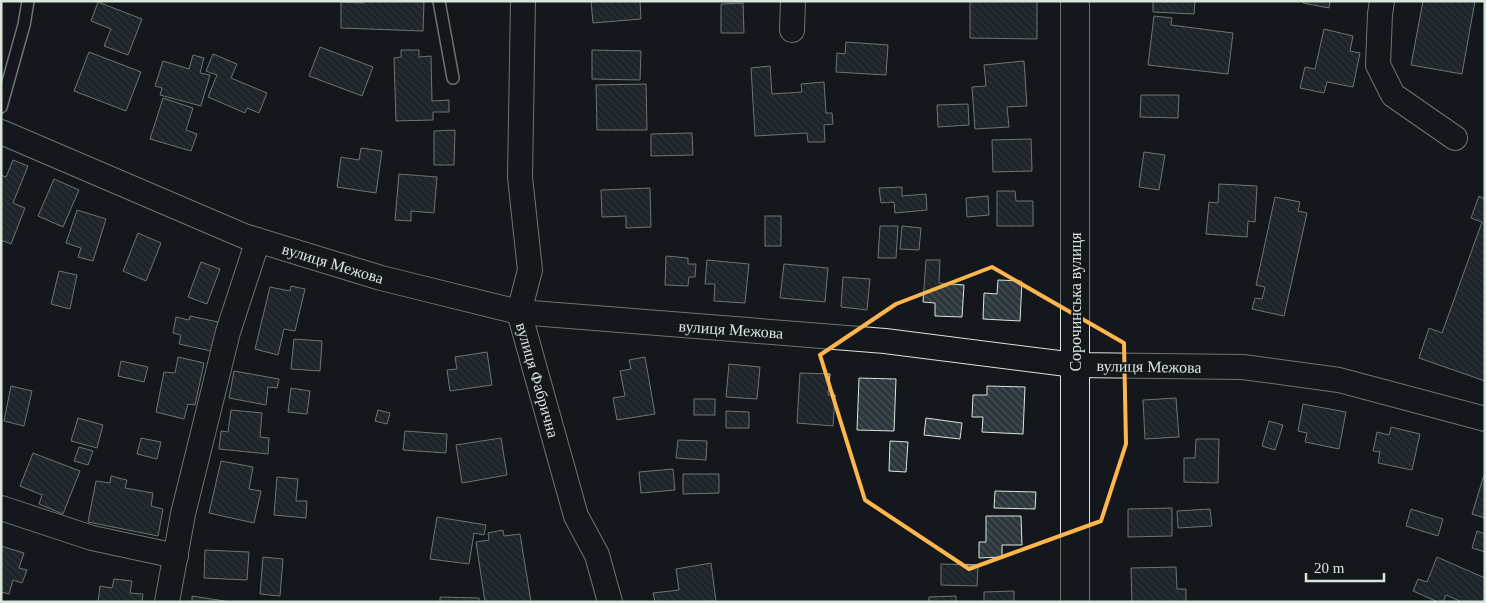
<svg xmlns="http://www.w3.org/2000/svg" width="1486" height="603" viewBox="0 0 1486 603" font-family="Georgia,serif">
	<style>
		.building { fill: url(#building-back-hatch); stroke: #d8e6dc }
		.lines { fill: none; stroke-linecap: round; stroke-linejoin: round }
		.service-casing { stroke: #d8e6dc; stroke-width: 14 }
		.minor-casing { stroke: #d8e6dc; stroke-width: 26 }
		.secondary-casing { stroke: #d8e6dc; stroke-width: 30 }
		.service { stroke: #14181c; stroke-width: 11 }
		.minor { stroke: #14181c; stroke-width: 24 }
		.secondary { stroke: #14181c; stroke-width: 28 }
		.marked { fill: none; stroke: #ffb74d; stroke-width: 4; stroke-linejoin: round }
		.labels { text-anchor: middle; stroke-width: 4; stroke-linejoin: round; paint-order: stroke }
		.street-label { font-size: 16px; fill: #d8e6dc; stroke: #14181c }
	</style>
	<defs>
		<pattern id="building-back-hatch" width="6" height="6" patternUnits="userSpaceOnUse" patternTransform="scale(1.25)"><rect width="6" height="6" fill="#2c363c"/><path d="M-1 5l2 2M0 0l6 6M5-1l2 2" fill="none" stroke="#4a5358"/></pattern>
	</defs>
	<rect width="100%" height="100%" fill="#14181c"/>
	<!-- building -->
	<g class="building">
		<polygon points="363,1 424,1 423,31 341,28 341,2 363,3"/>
		<polygon points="591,1 640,1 641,19 593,23"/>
		<polygon points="970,1 1037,1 1037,39 970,38"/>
		<polygon points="1153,1 1195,1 1194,14 1153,12"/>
		<polygon points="1304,1 1330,1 1329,8 1303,3"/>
		<polygon points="1423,1 1475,1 1462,74 1411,65"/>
		<polygon points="98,2 142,19 128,55 104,46 111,29 91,21"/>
		<polygon points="743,3 744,33 721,33 721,4"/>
		<polygon points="1154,16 1172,18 1171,25 1233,33 1228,74 1148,65"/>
		<polygon points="1324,29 1353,36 1350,51 1360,53 1353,87 1327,82 1324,93 1300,88 1305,67 1315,69"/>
		<polygon points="846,42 888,45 886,75 836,72 837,53 845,54"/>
		<polygon points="320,47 373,67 362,96 309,76"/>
		<polygon points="401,50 419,50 419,57 431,56 432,101 449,100 449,112 433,112 433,120 396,121 394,58 401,57"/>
		<polygon points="592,50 641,51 640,80 592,79"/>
		<polygon points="89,52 141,72 126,111 74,91"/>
		<polygon points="213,54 237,64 231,78 267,93 259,113 247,108 245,113 208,97 217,75 206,71"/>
		<polygon points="193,55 204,58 200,73 210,75 201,106 160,95 162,88 155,86 163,61 189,69"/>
		<polygon points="1024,61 1027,106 1007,107 1009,127 975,129 972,87 986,86 984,65"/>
		<polygon points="770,66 772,94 802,92 801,84 824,82 826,113 832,113 833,124 824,125 825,142 808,142 807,133 755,136 751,68"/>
		<polygon points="646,84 647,130 597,130 596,85"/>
		<polygon points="1141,95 1179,95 1178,118 1140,117"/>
		<polygon points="163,98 193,108 186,130 197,134 191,151 150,139"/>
		<polygon points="968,104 969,125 938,127 937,105"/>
		<polygon points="455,130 454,165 434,165 434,131"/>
		<polygon points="692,133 693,155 651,156 651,134"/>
		<polygon points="1031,139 1032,171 993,172 992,140"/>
		<polygon points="361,148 382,151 376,193 337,187 341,157 359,160"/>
		<polygon points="1144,152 1165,155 1159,190 1139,187"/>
		<polygon points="13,160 28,166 13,203 25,208 11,244 1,240 1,175 6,177"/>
		<polygon points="399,174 437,177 434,213 411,211 411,221 395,220"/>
		<polygon points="54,179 79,190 63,227 38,216"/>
		<polygon points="1219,184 1257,186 1255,222 1248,221 1247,237 1206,234 1209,202 1218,203"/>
		<polygon points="902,187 902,196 926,194 927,210 895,213 894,202 881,203 879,188"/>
		<polygon points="650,188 651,227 626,228 626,216 602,217 601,190"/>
		<polygon points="997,191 1015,191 1016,201 1033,201 1033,226 997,226"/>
		<polygon points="988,196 989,215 967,217 966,198"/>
		<polygon points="1479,196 1485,199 1485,381 1419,358 1429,328 1442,333 1482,222 1471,218"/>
		<polygon points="1275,197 1300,202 1298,211 1307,213 1284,316 1252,309 1255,298 1262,299 1265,287 1256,285"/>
		<polygon points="77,210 106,219 93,261 78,257 81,248 66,243"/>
		<rect x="765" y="216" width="16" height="30"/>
		<polygon points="880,226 898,226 896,258 878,258"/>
		<polygon points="902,226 921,228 919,250 900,249"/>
		<polygon points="138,233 161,243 146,281 123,271"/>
		<polygon points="666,256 688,258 688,264 696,264 695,277 689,277 688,286 665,285"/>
		<polygon points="707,260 749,264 745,303 714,301 715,284 705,284"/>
		<polygon points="926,260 940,260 939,283 964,285 962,317 935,316 935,303 923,302"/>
		<polygon points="201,262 220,269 207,304 188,297"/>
		<polygon points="784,264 828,268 825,302 780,298"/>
		<polygon points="59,271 77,275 70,309 51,304"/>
		<polygon points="843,277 870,279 867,310 841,307"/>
		<polygon points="998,280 1022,281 1020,321 983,319 984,293 997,294"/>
		<polygon points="291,286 305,289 295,331 284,329 278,355 255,349 270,287 290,291"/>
		<polygon points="190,316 218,322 211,351 179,344 181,335 173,333 176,317 189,320"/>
		<polygon points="294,339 322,341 320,371 291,369"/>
		<polygon points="487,352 492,385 450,391 447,370 457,369 455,357"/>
		<polygon points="178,357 204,363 195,405 188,404 184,419 156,412 164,372 175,373"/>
		<polygon points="645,357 655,414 617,420 613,398 625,396 620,371 631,369 629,360"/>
		<polygon points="121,361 148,367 144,382 118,376"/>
		<polygon points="729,364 760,367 757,399 726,397"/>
		<polygon points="234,371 279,379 277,388 268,387 266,405 229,398"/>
		<polygon points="800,373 830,374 828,395 835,395 833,426 797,423"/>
		<polygon points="859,378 896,379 894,431 857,430"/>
		<polygon points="11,386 32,391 24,426 4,421"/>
		<polygon points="987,386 1025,387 1023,434 982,432 983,417 972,417 973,395 987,395"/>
		<polygon points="291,388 310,391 307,414 288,412"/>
		<polygon points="1176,398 1179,437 1145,439 1143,400"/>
		<rect x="694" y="399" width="21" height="16"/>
		<polygon points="1303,404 1346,412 1339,449 1305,442 1307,433 1298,431"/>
		<polygon points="231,410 262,413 260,437 269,438 268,454 219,449 221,431 228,432"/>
		<polygon points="378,410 390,413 387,424 375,421"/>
		<polygon points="726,411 749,412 749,428 726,428"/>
		<polygon points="78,418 103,425 97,448 71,441"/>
		<polygon points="926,418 962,423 960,439 924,435"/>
		<polygon points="1269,421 1283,425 1275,450 1262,446"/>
		<polygon points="1391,427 1420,434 1412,470 1378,463 1380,452 1373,451 1377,432 1389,435"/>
		<polygon points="405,431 447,434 446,453 403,450"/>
		<polygon points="141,438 161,442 157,459 137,454"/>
		<polygon points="501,438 507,475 462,483 456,445"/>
		<polygon points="1196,439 1219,439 1218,483 1184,482 1184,458 1195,458"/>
		<polygon points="678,440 707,441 706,460 676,458"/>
		<polygon points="890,441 908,442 906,472 889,471"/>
		<polygon points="79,447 93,451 88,465 74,461"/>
		<polygon points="33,453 80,471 63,514 39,504 42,495 20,486"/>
		<polygon points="221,461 253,467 249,489 261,491 254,523 209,513"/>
		<polygon points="673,469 675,490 641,493 639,472"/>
		<polygon points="683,474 719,474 719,493 683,494"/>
		<polygon points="1484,475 1485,476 1485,518 1472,514"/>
		<polygon points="111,476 127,480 125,488 153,493 151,506 163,509 158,536 88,522 96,481 110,483"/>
		<polygon points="277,477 298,479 296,501 307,501 306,518 274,515"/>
		<polygon points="995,491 1036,492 1035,509 994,508"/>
		<polygon points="1172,508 1172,536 1128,537 1128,509"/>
		<polygon points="1210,509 1212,526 1178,528 1177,511"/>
		<polygon points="1411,509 1443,519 1438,536 1406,526"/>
		<polygon points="986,516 1021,516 1022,545 1002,545 1002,557 979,558 979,542 986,542"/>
		<polygon points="437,517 486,525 484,535 474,533 469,564 430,559"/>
		<polygon points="503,530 504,536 520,534 531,602 485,602 476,542 489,540 488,533"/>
		<polygon points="1477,531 1485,534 1485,552 1472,548"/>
		<polygon points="1,546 24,553 19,568 27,570 22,583 13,580 9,594 1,592"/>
		<polygon points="205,550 249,552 247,580 204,578"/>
		<polygon points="263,557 283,559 280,596 260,594"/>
		<polygon points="1437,557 1485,578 1485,598 1483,602 1462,602 1446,595 1443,602 1438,602 1413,591 1418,579 1427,582"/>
		<polygon points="711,563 716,601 655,602 653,593 679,590 676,569"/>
		<polygon points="941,564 978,565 977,586 941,585"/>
		<polygon points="1176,567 1177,589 1186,589 1186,602 1132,602 1131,568"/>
		<polygon points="114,579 132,581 130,593 143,594 142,602 98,602 100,586 112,588"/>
		<polygon points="1014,591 1014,602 984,602 984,592"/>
		<polygon points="192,596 231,602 192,602"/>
		<polygon points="956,596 956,602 929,602 929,597"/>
		<polygon points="440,597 479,598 479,602 440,602"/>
	</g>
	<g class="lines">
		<defs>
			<g id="service">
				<polyline points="439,1 453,78"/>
				<polyline points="1,107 24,25 28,1"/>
			</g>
			<g id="minor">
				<polyline points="523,1 520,177 530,270 519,312 576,516 597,555 610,602"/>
				<polyline points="1382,1 1380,14 1378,65 1393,95 1455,138"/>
				<polyline points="792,30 793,1"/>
				<polyline points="1,132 244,236 381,278 519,312 885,341 1075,365 1243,367 1339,380 1485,419"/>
				<polyline points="1,508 92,538 176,556"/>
				<polyline points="167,602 183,514 228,332 258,240"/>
			</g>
			<polyline id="secondary" points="1075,1 1075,602"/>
		</defs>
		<!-- service casing -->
		<use href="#service" class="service-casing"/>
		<!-- minor casing -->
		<use href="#minor" class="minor-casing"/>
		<!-- secondary casing -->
		<use href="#secondary" class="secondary-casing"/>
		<!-- service -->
		<use href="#service" class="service"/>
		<!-- minor -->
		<use href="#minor" class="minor"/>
		<!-- secondary -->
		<use href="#secondary" class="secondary"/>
	</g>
	<!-- marked area -->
	<path d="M0 0H1486V603H0ZM992 267 1124 343 1126 444 1101 521 969 569 865 500 820 355 896 304Z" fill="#14181c" fill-opacity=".55" fill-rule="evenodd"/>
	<path class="marked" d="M992 267 1124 343 1126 444 1101 521 969 569 865 500 820 355 896 304Z"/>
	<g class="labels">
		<!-- street labels -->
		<g class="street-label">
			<text transform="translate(333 263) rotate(17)" y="6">вулиця Межова</text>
			<text transform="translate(1075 302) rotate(-90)" y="6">Сорочинська вулиця</text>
			<text transform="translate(731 329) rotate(4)" y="6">вулиця Межова</text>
			<text transform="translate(1149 366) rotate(1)" y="6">вулиця Межова</text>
			<text transform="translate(538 380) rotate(74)" y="6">вулиця Фабрична</text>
		</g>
	</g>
	<!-- border -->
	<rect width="1486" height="603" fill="none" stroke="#d8e6dc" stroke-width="5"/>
	<!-- scale -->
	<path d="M1306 573v8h78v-8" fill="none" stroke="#d8e6dc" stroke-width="2.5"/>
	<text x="1314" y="573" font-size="15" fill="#d8e6dc" stroke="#14181c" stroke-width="4" paint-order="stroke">20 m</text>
</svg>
